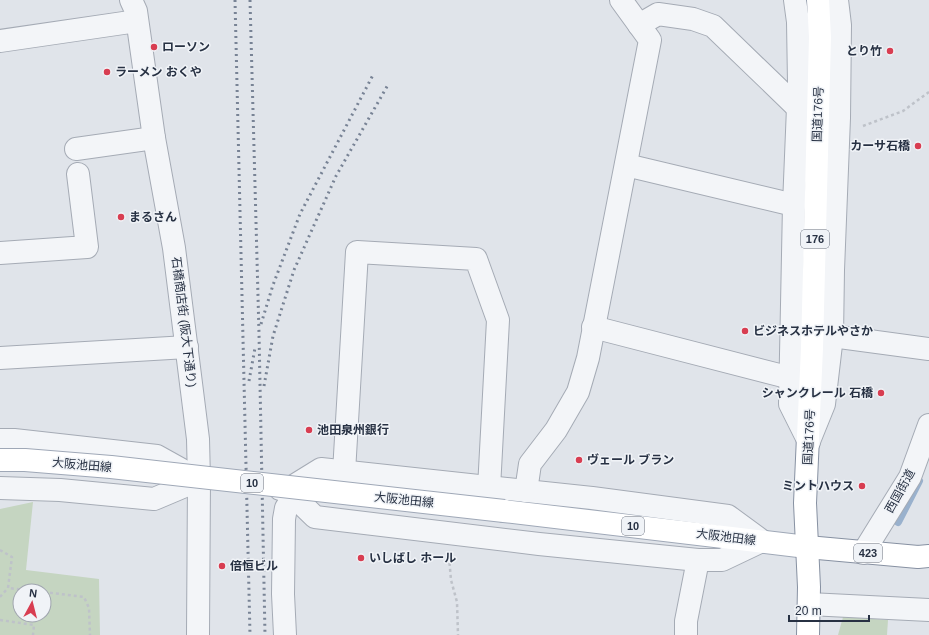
<svg xmlns="http://www.w3.org/2000/svg" width="929" height="635" viewBox="0 0 929 635" font-family="Helvetica,'Noto Sans JP',sans-serif">
	<style>
		.green { fill: #c5d5c1; fill-rule: evenodd }
		.lines { fill: none; stroke-linecap: round; stroke-linejoin: round }
		.stream { stroke: #99b1cd; stroke-width: 8 }
		.minor-casing { stroke: #a5abb5; stroke-width: 24 }
		.major-casing { stroke: #9fa8b7; stroke-width: 24 }
		.highway-casing { stroke: #8791a2; stroke-width: 24 }
		.path { stroke: #bec2c9; stroke-width: 2.5; stroke-dasharray: 3 3; stroke-linecap: butt }
		.minor { stroke: #f3f5f8; stroke-width: 22 }
		.major { stroke: #fff; stroke-width: 22 }
		.highway { stroke: #fff; stroke-width: 22 }
		.rail { stroke: #788395; stroke-width: 3; stroke-dasharray: 2 4; stroke-linecap: butt }
		.major-bridge-casing { stroke: #9fa8b7; stroke-width: 24; stroke-linecap: butt }
		.major-bridge { stroke: #fff; stroke-width: 22 }
		.poi-dot { fill: #d83d51; stroke: #f0f3f7; stroke-width: 1.5 }
		.labels { text-anchor: middle; stroke-width: 3; stroke-linejoin: round; paint-order: stroke }
		.shield { fill: #f0f3f7; stroke: #636b79; stroke-width: 1 }
		.shield-label { font-size: 11px; font-weight: bold; fill: #273143 }
		.poi-label { font-size: 12px; font-weight: bold; fill: #273143; stroke: #f0f3f7; text-anchor: start }
		.street-label { font-size: 12px; fill: #273143; stroke: #f0f3f7 }
	</style>
	<rect width="100%" height="100%" fill="#e0e4ea"/>
	<!-- green -->
	<g class="green">
		<path d="M33 502 26 570 99 579 100 635H0V509ZM20 591H44V615H20Z"/>
		<polygon points="843,617 888,620 887,635 838,635"/>
	</g>
	<g class="lines">
		<!-- stream -->
		<polyline class="stream" points="898,522 919,481"/>
		<defs>
			<g id="minor">
				<polyline points="131,0 136,11 154,138 174,248 198,439 199,480 198,635"/>
				<polyline points="795,0 798,22 799,83 794,205 790,404 809,442"/>
				<polyline points="639,25 658,14 693,19 713,26 798,108"/>
				<polyline points="0,41 137,21"/>
				<polyline points="76,149 154,138"/>
				<polyline points="626,165 794,205"/>
				<polyline points="0,253 87,247 78,174"/>
				<polyline points="593,327 791,378"/>
				<polyline points="832,336 929,349"/>
				<polyline points="0,358 187,347"/>
				<polyline points="0,440 14,440 157,456 193,476"/>
				<polyline points="809,441 824,404 832,336 833,270 839,118 840,25 837,0"/>
				<polyline points="344,472 357,252 476,259 498,320 489,488"/>
				<polyline points="0,488 60,490 154,499 199,480"/>
				<polyline points="280,489 287,490 321,469 592,498 728,516 762,541 722,560 698,560 539,544 315,517 287,490"/>
				<polyline points="526,491 530,464 556,430 578,392 588,358 650,40 621,0"/>
				<polyline points="863,553 910,477 929,425"/>
				<polyline points="809,604 929,610"/>
				<polyline points="285,635 283,594 284,519 286,508 294,496"/>
				<polyline points="686,635 686,621 698,560"/>
			</g>
			<polyline id="major" points="504,511 807,547"/>
			<g id="highway">
				<polyline points="807,547 918,557 929,556"/>
				<polyline points="808,635 809,587 805,503 812,348 820,37 818,0"/>
			</g>
		</defs>
		<!-- minor casing -->
		<use href="#minor" class="minor-casing"/>
		<!-- major casing -->
		<use href="#major" class="major-casing"/>
		<!-- highway casing -->
		<use href="#highway" class="highway-casing"/>
		<!-- path -->
		<g class="path">
			<polyline points="863,126 903,111 929,92"/>
			<polyline points="0,550 12,557 8,588 35,591"/>
			<polyline points="449,557 451,580 457,602 458,635"/>
			<polyline points="44,592 84,597 89,608 90,635"/>
			<polyline points="0,597 8,588"/>
			<polyline points="0,620 34,625 33,635"/>
		</g>
		<!-- minor -->
		<use href="#minor" class="minor"/>
		<!-- major -->
		<use href="#major" class="major"/>
		<!-- highway -->
		<use href="#highway" class="highway"/>
		<!-- rail -->
		<g class="rail">
			<polyline points="235,0 250,635"/>
			<polyline points="250,0 259,333 265,635"/>
			<polyline points="261,324 273,285 300,214 373,75"/>
			<polyline points="249,381 255,348"/>
			<polyline points="264,386 273,336 294,270 336,176 389,83"/>
		</g>
		<defs>
			<polyline id="major-bridge" points="0,460 25,460 111,467 504,511"/>
		</defs>
		<!-- major-bridge casing -->
		<use href="#major-bridge" class="major-bridge-casing"/>
		<!-- major-bridge -->
		<use href="#major-bridge" class="major-bridge"/>
	</g>
	<!-- markers -->
	<g class="poi-dot">
		<circle cx="154" cy="47" r="4"/>
		<circle cx="890" cy="51" r="4"/>
		<circle cx="107" cy="72" r="4"/>
		<circle cx="918" cy="146" r="4"/>
		<circle cx="121" cy="217" r="4"/>
		<circle cx="745" cy="331" r="4"/>
		<circle cx="881" cy="393" r="4"/>
		<circle cx="309" cy="430" r="4"/>
		<circle cx="579" cy="460" r="4"/>
		<circle cx="862" cy="486" r="4"/>
		<circle cx="361" cy="558" r="4"/>
		<circle cx="222" cy="566" r="4"/>
	</g>
	<g class="labels">
		<!-- shield labels -->
		<g class="shield">
			<rect x="801" y="230" width="28" height="18" rx="3"/>
			<rect x="241" y="474" width="22" height="18" rx="3"/>
			<rect x="622" y="517" width="22" height="18" rx="3"/>
			<rect x="854" y="544" width="28" height="18" rx="3"/>
		</g>
		<g class="shield-label">
			<text x="815" y="243">176</text>
			<text x="252" y="487">10</text>
			<text x="633" y="530">10</text>
			<text x="868" y="557">423</text>
		</g>
		<!-- poi labels -->
		<g class="poi-label">
			<text x="162" y="51">ローソン</text>
			<text x="882" y="55" text-anchor="end">とり竹</text>
			<text x="115" y="76">ラーメン おくや</text>
			<text x="910" y="150" text-anchor="end">カーサ石橋</text>
			<text x="129" y="221">まるさん</text>
			<text x="753" y="335">ビジネスホテルやさか</text>
			<text x="873" y="397" text-anchor="end">シャンクレール 石橋</text>
			<text x="317" y="434">池田泉州銀行</text>
			<text x="587" y="464">ヴェール ブラン</text>
			<text x="854" y="490" text-anchor="end">ミントハウス</text>
			<text x="369" y="562">いしばし ホール</text>
			<text x="230" y="570">倍恒ビル</text>
		</g>
		<!-- street labels -->
		<g class="street-label">
			<text transform="translate(818 114) rotate(-88)" y="4">国道176号</text>
			<text transform="translate(184 322) rotate(83)" y="4">石橋商店街 (阪大下通り)</text>
			<text transform="translate(809 437) rotate(-87)" y="4">国道176号</text>
			<text transform="translate(82 465) rotate(5)" y="4">大阪池田線</text>
			<text transform="translate(900 491) rotate(-61)" y="4">西国街道</text>
			<text transform="translate(404 500) rotate(6)" y="4">大阪池田線</text>
			<text transform="translate(726 537) rotate(7)" y="4">大阪池田線</text>
		</g>
	</g>
	<!-- north arrow -->
	<g transform="translate(32 603) rotate(7)"><circle r="19" fill="#f0f3f7" stroke="#a0a5af"/>
	<path d="M0-3L7 15L0 10L-7 15Z" fill="#d83d51"/>
	<text y="-6" font-size="11" font-weight="bold" text-anchor="middle" fill="#273143">N</text>
	</g>
	<!-- scale -->
	<path d="M789 615v6h80v-6" fill="none" stroke="#273143" stroke-width="2"/>
	<text x="795" y="615" font-size="12" fill="#273143" stroke="#f0f3f7" stroke-width="3" paint-order="stroke">20 m</text>
</svg>
